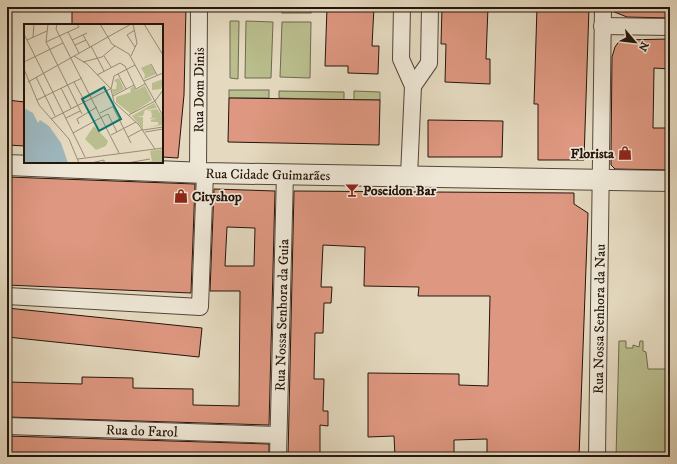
<svg xmlns="http://www.w3.org/2000/svg" width="677" height="464" viewBox="0 0 677 464" font-family="'IM FELL DW Pica',serif">
	<style>
		.green { fill: #babe8e; stroke: #6f6a4e }
		.building { fill: #de9780; stroke: #24150d; fill-rule: evenodd }
		.lines { fill: none; stroke-linecap: round; stroke-linejoin: round }
		.minor-casing { stroke: #54463a; stroke-width: 18 }
		.tertiary-casing { stroke: #54463a; stroke-width: 22 }
		.minor { stroke: #eee7d6; stroke-width: 16 }
		.tertiary { stroke: #eee7d6; stroke-width: 20 }
		.labels { text-anchor: middle; stroke-width: 3.5; stroke-linejoin: round; paint-order: stroke }
		.street-label { font-size: 14px; fill: #24150d; stroke: #eee7d6 }
		.poi-label { font-size: 14px; font-weight: bold; fill: #24150d; stroke: #eee7d6; text-anchor: start }
		.inset-road { fill: none; stroke: #988b78; stroke-width: 1 }
		.view { fill: #0f766e; fill-opacity: 0.15; stroke: #0f766e; stroke-width: 2 }
		.inset-edge { fill: none; stroke: #24150d; stroke-width: 2 }
	</style>
	<rect width="100%" height="100%" fill="#e5dac0"/>
	<filter id="stains"><feTurbulence type="fractalNoise" baseFrequency=".005" numOctaves="4"/><feColorMatrix values="0 0 0 0 .2 0 0 0 0 .09 0 0 0 0 .02 0 0 0 .5 -.17"/></filter>
	<radialGradient id="worn" r=".72"><stop offset=".6" stop-color="#630" stop-opacity="0"/><stop offset="1" stop-color="#630" stop-opacity=".3"/></radialGradient>
	<!-- green -->
	<g class="green">
		<rect x="282" y="7" width="29" height="6"/>
		<polygon points="230,21 239,21 238,79 230,78"/>
		<polygon points="246,21 273,22 271,78 245,78"/>
		<polygon points="282,22 311,22 310,78 280,77"/>
		<rect x="229" y="90" width="40" height="8"/>
		<polygon points="279,91 344,92 344,100 279,98"/>
		<polygon points="354,91 380,92 380,100 354,100"/>
		<polygon points="619,341 626,341 626,348 633,348 633,345 639,347 640,341 643,341 643,351 646,352 648,369 670,369 670,457 616,457"/>
	</g>
	<!-- building -->
	<g class="building">
		<polygon points="72,7 186,7 184,95 178,158 162,157 162,25 72,25"/>
		<polygon points="327,7 374,7 372,46 379,46 378,74 348,73 348,66 325,66"/>
		<polygon points="442,7 488,7 486,59 490,59 490,84 445,82 446,44 441,44"/>
		<polygon points="537,7 589,7 584,160 538,160 538,104 534,104"/>
		<polygon points="612,7 670,7 670,18 627,17 612,11"/>
		<polygon points="670,39 670,69 654,68 653,128 670,128 670,170 615,169 611,165 611,154 612,57 615,47 620,40"/>
		<polygon points="229,98 380,100 379,145 228,142"/>
		<polygon points="7,100 25,102 25,146 7,145"/>
		<polygon points="428,120 503,121 502,157 428,157"/>
		<polygon points="8,177 195,184 191,293 7,285"/>
		<path d="M214 189 275 191 269 425 7 417V382L82 384V377L133 378V388L193 389V405L239 406 240 291H210ZM227 227 255 228 254 266H225Z"/>
		<polygon points="294,191 574,193 574,204 588,213 579,457 487,457 487,439 454,440 454,457 395,457 394,436 368,437 368,373 459,374 459,385 488,386 490,296 418,296 419,287 364,286 365,247 323,245 321,287 332,287 331,303 324,303 323,333 315,333 314,379 324,379 323,411 328,411 328,426 320,425 320,457 288,457"/>
		<polygon points="7,308 202,328 199,357 7,337"/>
		<polygon points="7,436 269,444 269,457 7,457"/>
	</g>
	<g class="lines">
		<defs>
			<g id="minor">
				<polyline points="402,7 401,59 413,86 409,176"/>
				<polyline points="602,26 670,27"/>
				<polyline points="413,86 429,63 430,7"/>
				<path id="s1" d="M198 172 199 7"/>
				<polyline points="7,296 200,307 205,173"/>
				<path id="s2" d="M7 426 278 435"/>
				<path id="s3" d="M278 457 285 173"/>
				<path id="s4" d="M597 457 603 7"/>
			</g>
			<g id="tertiary">
				<path id="s5" d="M7 165 205 173 670 181"/>
			</g>
		</defs>
		<!-- minor casing -->
		<use href="#minor" class="minor-casing"/>
		<!-- tertiary casing -->
		<use href="#tertiary" class="tertiary-casing"/>
		<!-- minor -->
		<use href="#minor" class="minor"/>
		<!-- tertiary -->
		<use href="#tertiary" class="tertiary"/>
	</g>
	<!-- icons -->
	<defs>
		<symbol id="shop-bare" viewBox="-9 -9 18 18"><path d="M-5-2.5h2.3a2.7 3.5 0 0 1 5.4 0H5L5.5 6h-11ZM-1.5-2.5h3a1.5 2.3 0 0 0-3 0Z" fill="#8f2418" stroke="#eee7d6" stroke-width="2.5" paint-order="stroke"/></symbol>
		<symbol id="bar-bare" viewBox="-9 -9 18 18"><path d="M-6-5H6L.8 .8V4.5H3.5V6h-7V4.5H-.8V.8Z" fill="#8f2418" stroke="#eee7d6" stroke-width="2.5" paint-order="stroke"/></symbol>
	</defs>
	<g fill-rule="evenodd">
		<use href="#shop-bare" x="615" y="143" width="20" height="20"/>
		<use href="#bar-bare" x="342" y="180" width="20" height="20"/>
		<use href="#shop-bare" x="171" y="186" width="20" height="20"/>
	</g>
	<g class="labels">
		<!-- street labels -->
		<g class="street-label">
			<text dy="5" stroke="none"><textPath href="#s1" startOffset="82">Rua Dom Dinis</textPath></text>
			<text dy="5" stroke="none"><textPath href="#s5" startOffset="261">Rua Cidade Guimarães</textPath></text>
			<text dy="5" stroke="none"><textPath href="#s3" startOffset="142">Rua Nossa Senhora da Guia</textPath></text>
			<text dy="5" stroke="none"><textPath href="#s4" startOffset="138">Rua Nossa Senhora da Nau</textPath></text>
			<text dy="5" stroke="none"><textPath href="#s2" startOffset="135">Rua do Farol</textPath></text>
		</g>
		<!-- poi labels -->
		<g class="poi-label">
			<text x="614" y="158" text-anchor="end">Florista</text>
			<text x="363" y="195">Poseidon Bar</text>
			<text x="192" y="201">Cityshop</text>
		</g>
	</g>
	<!-- overview -->
	<g transform="translate(24 24)">
		<rect width="139" height="139" fill="#e5dac0"/>
		<path d="M126 40 132 50 120 55 121 51 117 44ZM139 50V58L137 65 128 66V59L139 55ZM95 54 100 65 89 71 88 65H92L93 59 90 56ZM110 62 112 66 121 62 128 76 107 90 92 78V73L107 68 106 65ZM130 79 133 84 121 86 119 92 111 93H119V105L108 92ZM133 85 139 93V101L124 103 134 101V98H127V96L133 94 125 95 128 93 127 87H122ZM70 102 84 117 82 122 72 126 61 115ZM139 125V139H119L128 137 126 127Z" fill="#babe8e"/>
		<path d="M0 84 9 89 14 99 16 96 25 102 37 119 44 139H0Z" fill="#9db7be"/>
		<path class="inset-road" d="M24 0 22 18 58 90M33 0 32 5 95 129M76 0 88 20 105 30 139 92M120 0 139 31M111 6 103 11 111 23M44 8 55 29M0 10 61 133M59 11 66 23M9 13 10 0M3 16 23 7M48 16 63 9M22 18 55 3 53 0M51 21 62 16M67 22 80 47M50 32 63 40 87 65 90 78 115 101 131 125M80 32 87 43M107 32 113 19 109 0M0 38 39 19M59 38 78 33 91 22M127 40 133 51M0 45 15 81 45 115 55 139M94 50 102 65M73 51 96 39 101 42 112 65 121 60M12 53 31 92M120 57 139 49M4 58 107 0M50 58 61 78M37 64 47 84M87 65 90 52 111 41M89 72 110 61M13 76 58 54M89 83 107 119M76 89 90 82M105 91 131 77 139 66M78 93 84 90 93 108M42 94 56 87M27 95 86 65M55 100 53 95 73 83M119 106 139 103M121 108 139 105M49 109 78 93M87 111 112 98M104 113 119 105M54 135 139 124M67 139 80 136V139M103 139 126 135"/>
		<path class="view" d="M80 63 97 95 75 107 58 75Z"/>
		<rect width="139" height="139" class="inset-edge"/>
	</g>
	<!-- margin -->
	<rect width="677" height="464" fill="none" stroke="#e5dac0" stroke-width="24"/>
	<rect x="8" y="8" width="661" height="448" fill="none" stroke="#24150d" stroke-width="2"/>
	<rect x="12" y="12" width="653" height="440" fill="none" stroke="#24150d"/>
	<!-- north arrow -->
	<g transform="translate(635 42) rotate(118)" stroke="#eee7d6" stroke-width="3" paint-order="stroke">
	<path d="M0-3L7 15L0 10L-7 15Z" fill="#24150d"/>
	<text y="-6" font-size="11" font-weight="bold" text-anchor="middle" fill="#24150d">N</text>
	</g>
	<rect width="100%" height="100%" filter="url(#stains)"/>
	<rect width="100%" height="100%" fill="url(#worn)"/>
</svg>
